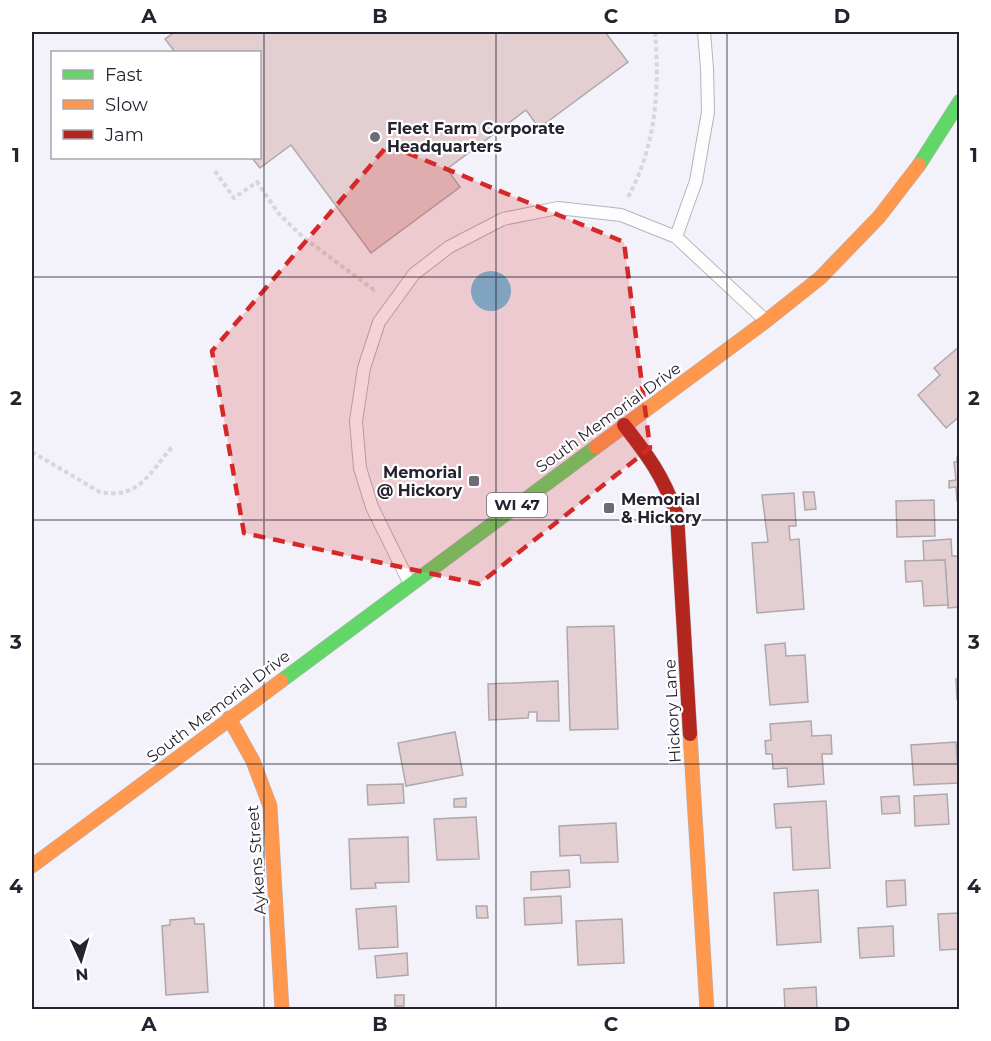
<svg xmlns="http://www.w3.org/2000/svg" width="991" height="1041" viewBox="0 0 991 1041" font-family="Montserrat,sans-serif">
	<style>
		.water { fill: #6bc2e5 }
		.building { fill: #e3cfd1; stroke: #afa8ab; stroke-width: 1.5 }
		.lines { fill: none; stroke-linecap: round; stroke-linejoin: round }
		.lane-casing { stroke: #b5b4be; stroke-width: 14 }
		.fast-casing { stroke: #b5b4be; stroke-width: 15 }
		.slow-casing { stroke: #b5b4be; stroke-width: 15 }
		.jam-casing { stroke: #b5b4be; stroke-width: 15 }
		.path { stroke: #d7d7d9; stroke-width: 4; stroke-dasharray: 4.5 3; stroke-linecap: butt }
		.lane { stroke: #fdfdfe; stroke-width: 12 }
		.fast { stroke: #63d668; stroke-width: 14 }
		.slow { stroke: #ff974d; stroke-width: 14 }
		.jam { stroke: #b3261e; stroke-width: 14 }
		.marked { fill: #d62828; fill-opacity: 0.2; stroke: #d62828; stroke-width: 4.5; stroke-dasharray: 12 8; stroke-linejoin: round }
		.grid { fill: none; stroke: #262330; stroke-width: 1.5; stroke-opacity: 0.55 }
		.poi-dot { fill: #6e6b77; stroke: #fff; stroke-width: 2 }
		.labels { text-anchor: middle; stroke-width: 4.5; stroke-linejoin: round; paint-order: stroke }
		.shield { fill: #fff; stroke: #67656e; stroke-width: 1.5 }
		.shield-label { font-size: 15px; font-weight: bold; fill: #262330 }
		.poi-label { font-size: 16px; font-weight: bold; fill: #262330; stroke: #fff; text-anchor: start }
		.street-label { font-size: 16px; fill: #262330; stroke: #fff }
		.neatline { fill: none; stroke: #262330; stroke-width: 2 }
		.grid-label { font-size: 20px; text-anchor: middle; font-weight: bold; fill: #262330 }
	</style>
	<rect width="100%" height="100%" fill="#f3f2fa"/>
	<!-- water -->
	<circle class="water" cx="491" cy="291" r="20"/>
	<!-- building -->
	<g class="building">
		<polygon points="175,32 605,32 628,62 539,128 526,110 447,169 460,187 371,253 291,145 260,168 252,158 260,158 260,52 175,52 165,39"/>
		<polygon points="960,346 960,416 946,428 918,395 940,375 934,368"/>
		<polygon points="960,456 960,501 957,501 956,487 949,488 949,481 956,480 954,462 957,462 957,457"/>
		<polygon points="803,492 814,492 816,509 805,510"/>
		<polygon points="794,493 796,526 789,526 790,540 799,539 804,609 757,613 752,543 768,542 762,495"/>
		<polygon points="934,500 935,536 897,537 896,501"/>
		<polygon points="951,539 952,556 960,556 960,607 948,608 945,560 924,561 923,541"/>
		<polygon points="945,560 948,605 924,606 922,581 906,582 905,561"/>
		<polygon points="614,626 618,729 570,730 567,627"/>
		<polygon points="785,643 786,656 805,655 808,702 770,705 765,645"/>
		<polygon points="956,679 960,679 960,698 957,699"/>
		<polygon points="558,681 559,721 537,721 537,712 529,712 528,718 489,720 488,684"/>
		<polygon points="811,721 812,736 831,735 832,754 822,754 824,784 788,787 787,768 773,769 772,754 766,754 765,741 771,740 770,724"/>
		<polygon points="455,732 463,775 406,786 398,743"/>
		<polygon points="956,742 959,783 914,785 911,745"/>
		<polygon points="403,784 404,803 368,805 367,785"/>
		<polygon points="947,794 949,824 915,826 914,796"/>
		<polygon points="899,796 900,813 882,814 881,797"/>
		<polygon points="466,798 466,807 454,807 454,799"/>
		<polygon points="826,801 830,868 793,870 791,827 776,828 774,804"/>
		<polygon points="476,817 479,859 437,860 434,819"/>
		<polygon points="616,823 618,862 581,863 580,855 560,856 559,826"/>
		<polygon points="408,837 409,882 375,883 376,888 351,889 349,839"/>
		<polygon points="569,870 570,887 531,890 531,872"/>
		<polygon points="905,880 906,905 887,907 886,881"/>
		<polygon points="818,890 821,942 777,945 774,893"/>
		<polygon points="561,896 562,923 525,925 524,898"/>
		<polygon points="396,906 398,947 359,949 356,909"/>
		<polygon points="476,906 487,906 488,918 477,918"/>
		<polygon points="960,913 960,949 940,950 938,914"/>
		<polygon points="194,918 195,924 204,924 208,992 166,995 162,926 170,925 170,920"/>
		<polygon points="622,919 624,963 578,965 576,921"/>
		<polygon points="893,926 894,956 860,958 858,928"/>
		<polygon points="407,953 408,975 377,978 375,956"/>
		<polygon points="816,987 817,1010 785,1010 784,989"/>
		<rect x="395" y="995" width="9" height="11"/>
	</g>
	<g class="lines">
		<defs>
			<g id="lane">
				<polyline points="676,237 696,181 708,112 707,68 704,32"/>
				<polyline points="410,584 372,507 360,468 356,421 364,368 379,322 414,274 449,247 503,219 558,208 621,215 676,237 765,320"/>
			</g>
			<g id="fast">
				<polyline points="919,165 960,101"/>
				<polyline points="281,681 596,447"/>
			</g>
			<g id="slow">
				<polyline points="596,447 766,321 820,278 879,217 919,165"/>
				<polyline points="229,718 253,761 270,806 282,1010"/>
				<polyline points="690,734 707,1010"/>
				<polyline points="32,866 281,681"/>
			</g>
			<path id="jam" d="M624 425C649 457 663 476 677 515L690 734"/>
		</defs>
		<!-- lane casing -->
		<use href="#lane" class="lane-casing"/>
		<!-- fast casing -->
		<use href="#fast" class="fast-casing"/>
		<!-- slow casing -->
		<use href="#slow" class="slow-casing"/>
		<!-- jam casing -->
		<use href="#jam" class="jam-casing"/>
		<!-- path -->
		<g class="path">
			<polyline points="215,171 234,198 257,182 279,214 304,238 374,290 376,288"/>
			<path d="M628 197C656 146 660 89 655 32"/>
			<path d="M32 452 100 492C139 500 150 472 172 447"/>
		</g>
		<!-- lane -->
		<use href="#lane" class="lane"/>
		<!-- fast -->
		<use href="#fast" class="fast"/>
		<!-- slow -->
		<use href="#slow" class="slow"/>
		<!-- jam -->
		<use href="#jam" class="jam"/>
	</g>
	<!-- marked area -->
	<path class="marked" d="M388 145 624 242 650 448 479 584 244 533 212 351Z"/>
	<!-- grid -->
	<path class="grid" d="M264 32V1010M496 32V1010M727 32V1010M32 277H960M32 520H960M32 764H960"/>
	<!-- markers -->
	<g class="poi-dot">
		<circle cx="375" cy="137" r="6"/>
		<rect x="468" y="475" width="12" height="12" rx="3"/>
		<rect x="603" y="502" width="12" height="12" rx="3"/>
	</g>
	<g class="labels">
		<!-- shield labels -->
		<rect class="shield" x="487" y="493" width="60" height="24" rx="4.5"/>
		<g class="shield-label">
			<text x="517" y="510">WI 47</text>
		</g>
		<!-- poi labels -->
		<g class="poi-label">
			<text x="387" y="134">Fleet Farm Corporate<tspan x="387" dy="18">Headquarters</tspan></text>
			<text x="462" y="478" text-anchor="end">Memorial<tspan x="462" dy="18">@ Hickory</tspan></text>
			<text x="621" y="505">Memorial<tspan x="621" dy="18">&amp; Hickory</tspan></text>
		</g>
		<!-- street labels -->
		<g class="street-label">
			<text transform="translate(608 417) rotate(-36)" y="6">South Memorial Drive</text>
			<text transform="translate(218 706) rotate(-37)" y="6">South Memorial Drive</text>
			<text transform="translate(672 711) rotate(-93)" y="6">Hickory Lane</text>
			<text transform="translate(256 860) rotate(-94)" y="6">Aykens Street</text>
		</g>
	</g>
	<!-- border -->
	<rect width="991" height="1041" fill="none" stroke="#ffffff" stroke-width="66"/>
	<!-- legend -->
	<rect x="51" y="51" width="210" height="108" fill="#ffffff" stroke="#a8a7ac" stroke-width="1.5"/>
	<rect x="63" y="70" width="30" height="9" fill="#63d668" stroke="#a8a7ac" stroke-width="1.5"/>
	<text x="105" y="81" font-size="18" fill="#262330">Fast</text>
	<rect x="63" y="100" width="30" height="9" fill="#ff974d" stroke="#a8a7ac" stroke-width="1.5"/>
	<text x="105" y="111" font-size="18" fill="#262330">Slow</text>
	<rect x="63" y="130" width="30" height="9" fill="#b3261e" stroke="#a8a7ac" stroke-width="1.5"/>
	<text x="105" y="141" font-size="18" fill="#262330">Jam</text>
	<!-- north arrow -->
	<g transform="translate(81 960) rotate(176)" stroke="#ffffff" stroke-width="4.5" paint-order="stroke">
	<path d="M0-4.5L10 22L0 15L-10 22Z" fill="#262330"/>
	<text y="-9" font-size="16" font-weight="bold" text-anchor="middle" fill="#262330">N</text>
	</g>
	<rect x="33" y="33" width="925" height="975" class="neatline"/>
	<g class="grid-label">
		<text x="149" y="23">A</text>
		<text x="380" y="23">B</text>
		<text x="611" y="23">C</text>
		<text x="842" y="23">D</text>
		<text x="16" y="162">1</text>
		<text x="974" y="162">1</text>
		<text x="16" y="405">2</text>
		<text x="974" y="405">2</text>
		<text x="16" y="649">3</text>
		<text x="974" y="649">3</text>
		<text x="16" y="893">4</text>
		<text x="974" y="893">4</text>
		<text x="149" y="1031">A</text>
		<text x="380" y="1031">B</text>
		<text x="611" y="1031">C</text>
		<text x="842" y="1031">D</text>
	</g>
</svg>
